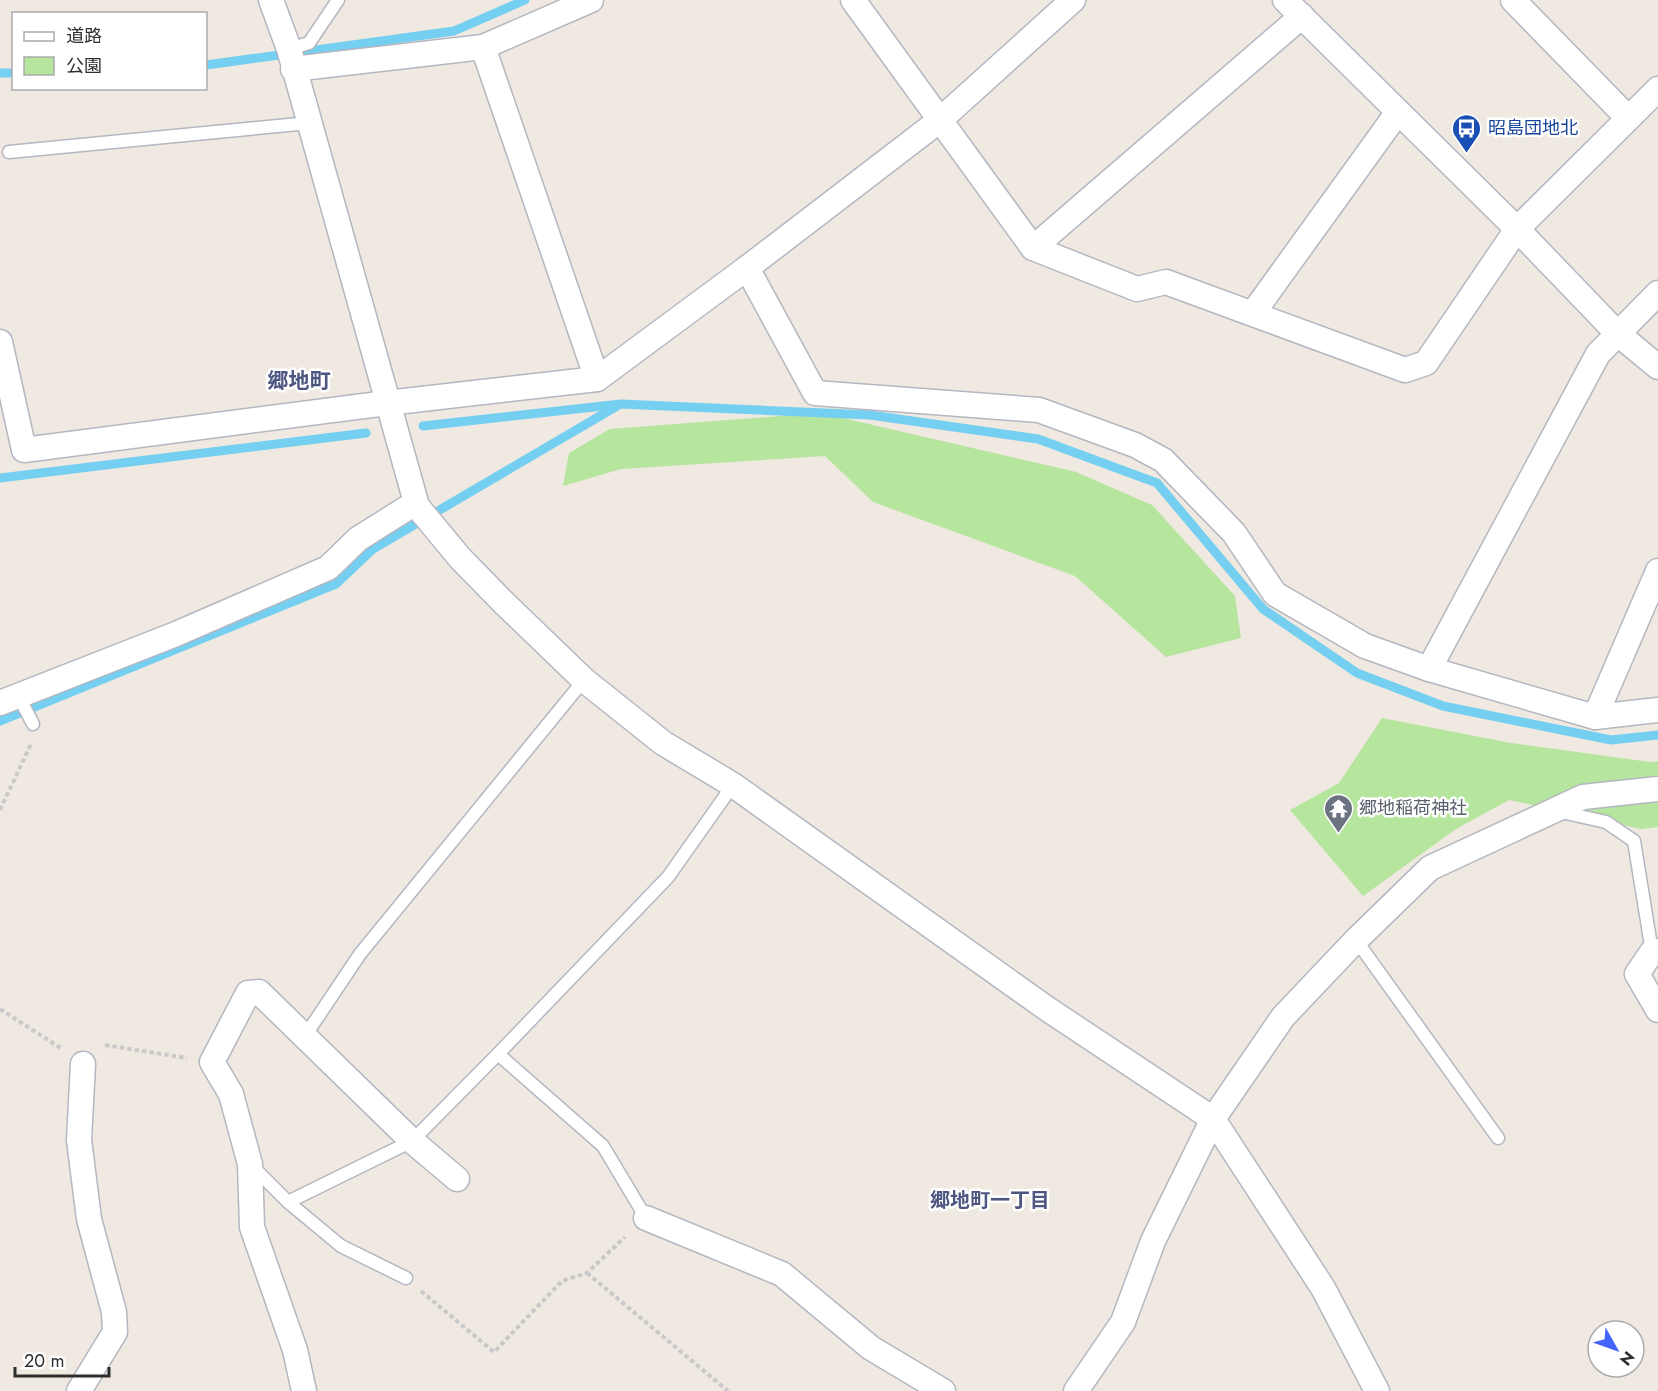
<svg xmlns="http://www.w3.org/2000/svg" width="1658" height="1391" viewBox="0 0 1658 1391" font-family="Jost,'Noto Sans JP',sans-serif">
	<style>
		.green { fill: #b6e59e }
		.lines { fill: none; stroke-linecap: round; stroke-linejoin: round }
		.stream { stroke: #75cff0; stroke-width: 9 }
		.service-casing { stroke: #b4b7c1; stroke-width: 15 }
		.minor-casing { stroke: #b4b7c1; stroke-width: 27 }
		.path { stroke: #c9c9c9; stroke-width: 4; stroke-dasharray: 4.5 3; stroke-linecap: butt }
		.service { stroke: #fff; stroke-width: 12 }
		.minor { stroke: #fff; stroke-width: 24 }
		.labels { text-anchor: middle; stroke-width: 5; stroke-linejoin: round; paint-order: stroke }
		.transit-label { font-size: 18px; fill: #164399; stroke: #fff; text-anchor: start }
		.worship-label { font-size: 18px; fill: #5b616d; stroke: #fff; text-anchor: start }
		.neighbourhood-label { font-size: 20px; font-weight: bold; fill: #4d5680; stroke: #fff }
		.quarter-label { font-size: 21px; font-weight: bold; fill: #4d5680; stroke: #fff }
	</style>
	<rect width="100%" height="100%" fill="#efe9e1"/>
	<!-- green -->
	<g class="green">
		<polygon points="821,413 1076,472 1152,505 1235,596 1241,638 1166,657 1075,576 873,502 825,456 621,469 563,486 569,453 610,429"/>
		<polygon points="1382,718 1511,743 1650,762 1658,761 1658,827 1641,829 1509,800 1456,829 1363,896 1290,810 1339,783"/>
	</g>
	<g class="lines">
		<!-- stream -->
		<g class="stream">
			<polyline points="206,65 454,31 525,0"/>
			<polyline points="0,73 14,73"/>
			<polyline points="423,426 621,404 870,415 1038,439 1157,483 1263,609 1357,673 1443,706 1611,740 1658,735"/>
			<polyline points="0,478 366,433"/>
			<polyline points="0,721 336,584 373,549 617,406"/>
		</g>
		<defs>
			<g id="service">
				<polyline points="289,49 309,43 338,0"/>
				<polyline points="9,152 309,123"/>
				<polyline points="19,697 33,724"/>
				<polyline points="1557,811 1606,822 1634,841 1652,952"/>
				<polyline points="1356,940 1498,1138"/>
				<polyline points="305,1036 360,954 584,680"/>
				<polyline points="498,1054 603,1146 646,1218"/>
				<polyline points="251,1165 288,1202 341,1246 406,1278"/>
				<polyline points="288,1202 412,1141 498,1054 668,877 733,785"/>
			</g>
			<g id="minor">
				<polyline points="271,0 289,49 417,506 460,558 505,604 584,680 663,743 733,785 1046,1008 1213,1119 1323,1288 1377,1391"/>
				<polyline points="853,0 1033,248 1137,289 1166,282 1405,370 1426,363 1517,229 1658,89"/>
				<polyline points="1285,0 1517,229 1618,334 1658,367"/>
				<polyline points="1513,0 1628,118"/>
				<polyline points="483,47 597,379"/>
				<polyline points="293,69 483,47 591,0"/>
				<polyline points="1033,248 1302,16"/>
				<polyline points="747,268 815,393 1039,410 1135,445 1163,460 1234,533 1275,594 1365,646 1429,669 1595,717 1658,710"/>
				<polyline points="1253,313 1398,112"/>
				<polyline points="0,342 24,450 387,403 597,379 747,268 940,120 1073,0"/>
				<polyline points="1429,669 1598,354 1658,293"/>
				<polyline points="0,703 176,634 328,568 358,539 415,503"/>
				<polyline points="1595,717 1658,571"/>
				<polyline points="1658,951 1652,952 1637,974 1658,1010"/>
				<polyline points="646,1218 782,1274 871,1348 943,1391"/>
				<polyline points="79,1391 115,1332 114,1312 89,1219 79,1140 83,1064"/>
				<polyline points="304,1391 295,1350 252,1227 250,1164 231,1094 212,1062 248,993 259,992 412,1141 457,1179"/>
				<polyline points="1076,1391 1123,1322 1153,1241 1213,1119 1283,1017 1356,940 1430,868 1583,797 1658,789"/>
			</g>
		</defs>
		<!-- service casing -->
		<use href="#service" class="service-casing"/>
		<!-- minor casing -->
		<use href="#minor" class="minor-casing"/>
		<!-- path -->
		<g class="path">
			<polyline points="0,810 31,744"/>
			<polyline points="0,1009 62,1049"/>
			<polyline points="105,1045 187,1058"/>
			<polyline points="587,1273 728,1391"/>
			<polyline points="421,1291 494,1352 562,1281 587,1273 625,1237"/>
		</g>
		<!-- service -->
		<use href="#service" class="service"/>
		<!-- minor -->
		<use href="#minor" class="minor"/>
	</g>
	<!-- icons -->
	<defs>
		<symbol id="bus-pin" viewBox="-11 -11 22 30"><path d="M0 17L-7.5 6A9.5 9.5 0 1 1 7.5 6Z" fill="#1a4fb4" stroke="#fff"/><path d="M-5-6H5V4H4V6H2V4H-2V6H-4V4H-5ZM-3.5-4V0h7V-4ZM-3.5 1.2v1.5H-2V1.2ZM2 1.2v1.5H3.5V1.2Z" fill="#fff"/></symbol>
		<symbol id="temple-pin" viewBox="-11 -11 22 30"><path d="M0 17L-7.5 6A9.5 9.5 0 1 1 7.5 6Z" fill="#6b7280" stroke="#fff"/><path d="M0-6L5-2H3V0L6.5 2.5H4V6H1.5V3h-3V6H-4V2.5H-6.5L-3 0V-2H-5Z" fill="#fff"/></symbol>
	</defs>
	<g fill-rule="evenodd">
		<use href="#bus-pin" x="1450" y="112" width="33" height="45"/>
		<use href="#temple-pin" x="1322" y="792" width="33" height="45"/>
	</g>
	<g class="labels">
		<!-- transit labels -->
		<g class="transit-label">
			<text x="1488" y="134">昭島団地北</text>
		</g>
		<!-- worship labels -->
		<g class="worship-label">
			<text x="1359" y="814">郷地稲荷神社</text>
		</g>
		<!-- neighbourhood labels -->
		<g class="neighbourhood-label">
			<text x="990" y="1207">郷地町一丁目</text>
		</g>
		<!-- quarter labels -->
		<g class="quarter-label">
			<text x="299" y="388">郷地町</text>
		</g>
	</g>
	<!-- legend -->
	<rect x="12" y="12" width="195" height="78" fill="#ffffff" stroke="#ababab" stroke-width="1.5"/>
	<rect x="24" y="32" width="30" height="9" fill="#ffffff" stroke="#ababab" stroke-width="1.5"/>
	<text x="66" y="42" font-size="18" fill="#2e2e2e">道路</text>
	<rect x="24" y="57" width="30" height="18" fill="#b6e59e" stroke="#ababab" stroke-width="1.5"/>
	<text x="66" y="72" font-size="18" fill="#2e2e2e">公園</text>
	<!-- north arrow -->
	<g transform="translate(1616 1349) rotate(130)"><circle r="28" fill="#ffffff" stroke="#ababab" stroke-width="1.5"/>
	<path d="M0-4.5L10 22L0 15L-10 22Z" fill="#4264fb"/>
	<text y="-9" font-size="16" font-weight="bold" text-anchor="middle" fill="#2e2e2e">N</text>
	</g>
	<!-- scale -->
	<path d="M15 1367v9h94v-9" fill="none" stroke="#2e2e2e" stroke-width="3"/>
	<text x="24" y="1367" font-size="18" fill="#2e2e2e" stroke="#ffffff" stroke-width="4.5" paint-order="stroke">20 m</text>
</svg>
